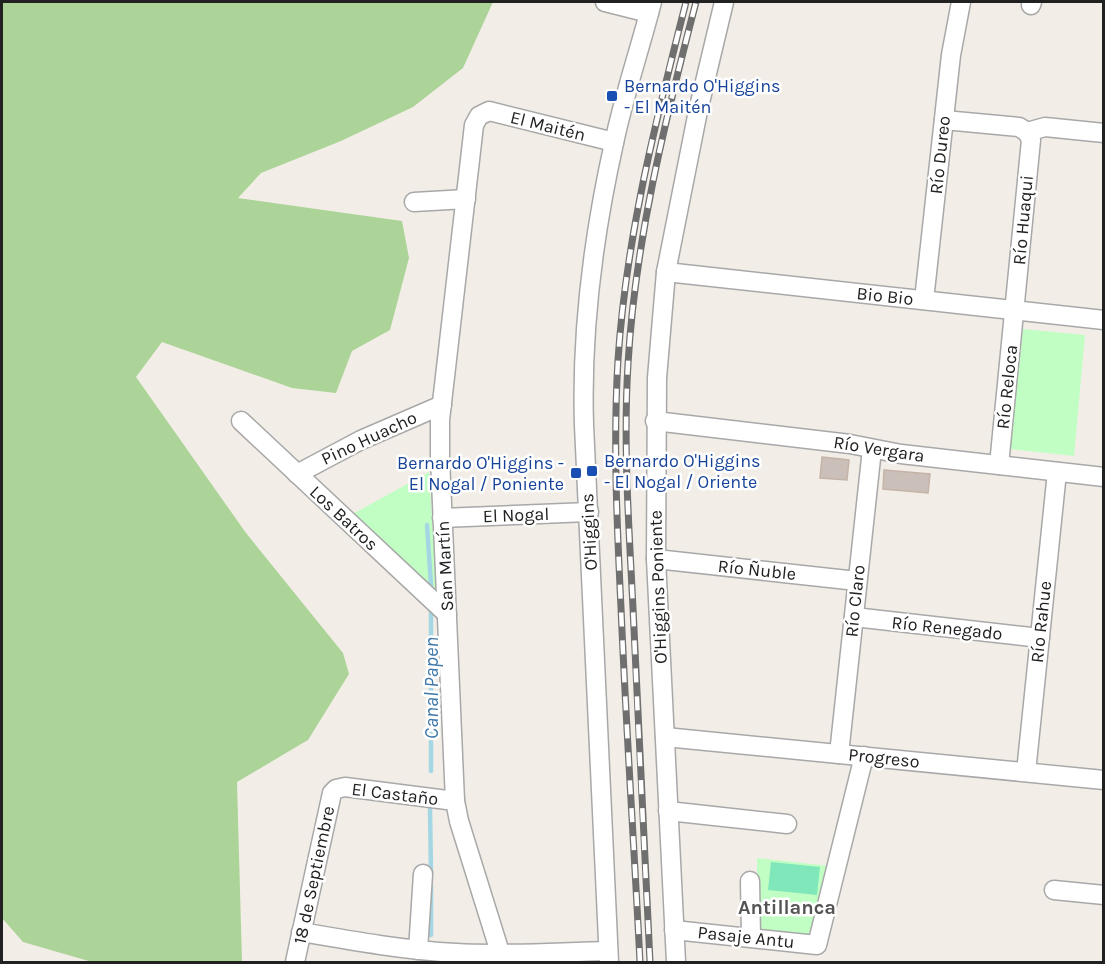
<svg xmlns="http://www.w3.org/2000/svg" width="1105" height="964" viewBox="0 0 1105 964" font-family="Karla,sans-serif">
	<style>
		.forest { fill: #acd498 }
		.park { fill: #c1fec4 }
		.pitch { fill: #7fe7ba }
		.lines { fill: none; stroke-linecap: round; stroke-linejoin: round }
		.stream { stroke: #a4d7e3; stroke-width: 4.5 }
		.building { fill: #cac0b9; stroke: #c5b3a7; stroke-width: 1.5 }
		.minor-casing { stroke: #a8a8a8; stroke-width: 21 }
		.minor { stroke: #fff; stroke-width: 18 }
		.rail-casing { stroke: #6f6f6f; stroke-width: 7 }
		.rail { stroke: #fff; stroke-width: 4.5; stroke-dasharray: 14; stroke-linecap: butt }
		.transit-dot { fill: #1a4fb4; stroke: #fff; stroke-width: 2 }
		.labels { text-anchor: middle; stroke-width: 5; stroke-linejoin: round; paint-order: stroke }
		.transit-label { font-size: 18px; fill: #164399; stroke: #fff; text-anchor: start }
		.street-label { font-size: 18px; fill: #212121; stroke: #fff }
		.water-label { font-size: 20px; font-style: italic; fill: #3f78a9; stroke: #fff }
		.neighbourhood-label { font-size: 20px; font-weight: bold; fill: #545454; stroke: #fff }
	</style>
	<rect width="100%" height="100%" fill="#f2eee7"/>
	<!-- forest -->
	<polygon class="forest" points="2,2 493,2 463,68 413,107 341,141 261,173 238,198 402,221 409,258 390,330 352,351 336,393 292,388 162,342 136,377 246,533 343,653 349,674 308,740 237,782 242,962 92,962 23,942 2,918"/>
	<!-- park -->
	<g class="park">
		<polygon points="1023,329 1085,335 1074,456 1009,449"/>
		<polygon points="429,472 437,595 351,515"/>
		<polygon points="757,858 830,866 813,938 764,936 757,927"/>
	</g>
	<!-- pitch -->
	<polygon class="pitch" points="771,862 820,867 817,895 768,890"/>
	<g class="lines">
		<!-- stream -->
		<g class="stream">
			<polyline points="427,525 431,585"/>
			<polyline points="431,606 431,771"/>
			<polyline points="430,808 431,874"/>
			<polyline points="431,886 431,935"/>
			<polyline points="430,962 430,960"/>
		</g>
	</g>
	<!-- building -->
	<g class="building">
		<polygon points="822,457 849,460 847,480 820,478"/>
		<polygon points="884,470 930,474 928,493 883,489"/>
	</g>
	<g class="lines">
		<defs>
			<g id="minor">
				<polyline points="605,2 649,13"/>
				<polyline points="1031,5 1032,2"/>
				<polyline points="944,120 1019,127 1027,132"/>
				<polyline points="1027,132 1045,127 1104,133"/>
				<polyline points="414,202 466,199"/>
				<polyline points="666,272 1104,320"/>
				<polyline points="924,300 951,55 961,2"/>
				<polyline points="241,421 447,614"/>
				<polyline points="655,421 850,444 901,454 1104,477"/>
				<polyline points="999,465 1031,140 1027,132"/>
				<polyline points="297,474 361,440 442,405"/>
				<polyline points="442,518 589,512"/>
				<polyline points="656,559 857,581"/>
				<polyline points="854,617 1040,638"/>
				<polyline points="665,737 1104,780"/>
				<polyline points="839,754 872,449"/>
				<polyline points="1026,772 1057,472"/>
				<polyline points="668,811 787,824"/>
				<polyline points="750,881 751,937"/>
				<polyline points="1054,890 1104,895"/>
				<polyline points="674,930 817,945 864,756"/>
				<path d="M301 932C353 941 404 950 456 953 507 956 558 952 608 951"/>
				<polyline points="418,950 423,874"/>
				<polyline points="295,962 332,793 336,789 345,787 455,801"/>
				<polyline points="503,962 459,821 455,801 440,458 440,420 474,125 479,116 489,111 614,142"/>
				<path d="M609 962 584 425C581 329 593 237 614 143 624 95 640 49 652 2"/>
				<polyline points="676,962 656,559 657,378 666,272 698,111 724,2"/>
			</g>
		</defs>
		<!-- minor casing -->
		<use href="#minor" class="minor-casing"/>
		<!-- minor -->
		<use href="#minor" class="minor"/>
		<defs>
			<g id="rail">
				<path d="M640 962C634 844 626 726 621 608 617 525 613 442 618 360 626 237 656 120 686 2"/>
				<path d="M650 962C644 844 638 726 633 608 629 527 623 445 628 364 635 241 665 121 696 2"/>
			</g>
		</defs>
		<!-- rail casing -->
		<use href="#rail" class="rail-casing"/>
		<!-- rail -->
		<use href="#rail" class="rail"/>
	</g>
	<!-- markers -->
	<g class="transit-dot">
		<rect x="606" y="90" width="12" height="12" rx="3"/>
		<rect x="586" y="465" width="12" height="12" rx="3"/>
		<rect x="570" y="467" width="12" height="12" rx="3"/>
	</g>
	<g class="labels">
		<!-- transit labels -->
		<g class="transit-label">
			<text x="624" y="92">Bernardo O'Higgins<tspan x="624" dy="21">- El Maitén</tspan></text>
			<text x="604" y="467">Bernardo O'Higgins<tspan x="604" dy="21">- El Nogal / Oriente</tspan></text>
			<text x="564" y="469" text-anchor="end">Bernardo O'Higgins -<tspan x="564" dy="21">El Nogal / Poniente</tspan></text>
		</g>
		<!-- street labels -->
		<g class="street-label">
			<text transform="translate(548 126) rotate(14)" y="6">El Maitén</text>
			<text transform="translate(940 155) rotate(-84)" y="6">Río Dureo</text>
			<text transform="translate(1023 220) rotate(-85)" y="6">Río Huaqui</text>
			<text transform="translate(885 296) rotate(6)" y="6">Bio Bio</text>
			<text transform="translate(1007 387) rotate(-84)" y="6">Río Reloca</text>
			<text transform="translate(369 438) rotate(-25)" y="6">Pino Huacho</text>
			<text transform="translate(879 449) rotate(9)" y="6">Río Vergara</text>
			<text transform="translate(516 515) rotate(-2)" y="6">El Nogal</text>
			<text transform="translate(344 518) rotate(43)" y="6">Los Batros</text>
			<text transform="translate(589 532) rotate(-93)" y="6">O'Higgins</text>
			<text transform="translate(445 566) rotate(-93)" y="6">San Martín</text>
			<text transform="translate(757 570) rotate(6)" y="6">Río Ñuble</text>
			<text transform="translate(658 587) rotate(-92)" y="6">O'Higgins Poniente</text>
			<text transform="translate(855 601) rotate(-84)" y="6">Río Claro</text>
			<text transform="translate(1041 622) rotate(-84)" y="6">Río Rahue</text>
			<text transform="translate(947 628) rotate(6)" y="6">Río Renegado</text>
			<text transform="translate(884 758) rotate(6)" y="6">Progreso</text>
			<text transform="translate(395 794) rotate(7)" y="6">El Castaño</text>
			<text transform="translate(314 875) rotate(-78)" y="6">18 de Septiembre</text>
			<text transform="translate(746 937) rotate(6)" y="6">Pasaje Antu</text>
		</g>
		<!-- water labels -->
		<g class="water-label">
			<text transform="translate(431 688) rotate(-90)" y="7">Canal Papen</text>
		</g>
		<!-- neighbourhood labels -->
		<g class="neighbourhood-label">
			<text x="787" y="914">Antillanca</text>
		</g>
	</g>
	<!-- border -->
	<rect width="1105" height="964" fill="none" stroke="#212121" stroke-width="6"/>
</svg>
